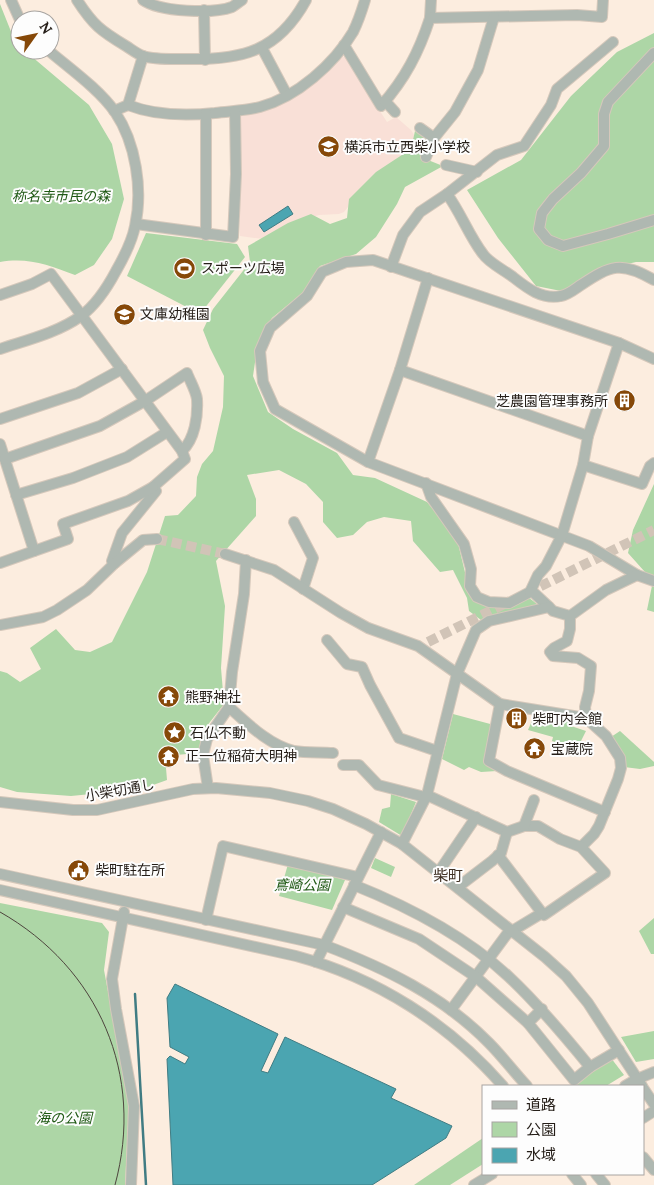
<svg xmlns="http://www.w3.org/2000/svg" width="654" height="1185" viewBox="0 0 654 1185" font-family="Lora,'Noto Sans JP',serif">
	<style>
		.education { fill: #f9e0d7 }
		.green { fill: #add6a6 }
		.water { fill: #4ba5b1; stroke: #407c83 }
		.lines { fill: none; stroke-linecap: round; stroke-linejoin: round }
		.stream { stroke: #407c83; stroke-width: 2.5 }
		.minor-tunnel { stroke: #d1c4b7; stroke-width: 10; stroke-dasharray: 10 5; stroke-linecap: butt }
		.minor-casing { stroke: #d5c8bb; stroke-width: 12 }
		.minor { stroke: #afb8b1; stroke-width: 10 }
		.tram { stroke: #4d443d; stroke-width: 1 }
		.labels { text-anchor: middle; stroke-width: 4; stroke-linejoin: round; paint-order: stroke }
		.poi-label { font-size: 14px; fill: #251e18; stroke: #fdfdfd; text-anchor: start }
		.park-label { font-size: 14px; font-style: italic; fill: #1f5914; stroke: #fdfdfd }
		.street-label { font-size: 14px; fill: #251e18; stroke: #fdfdfd }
		.neighbourhood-label { font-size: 15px; fill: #403124; stroke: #fdfdfd }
	</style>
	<rect width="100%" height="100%" fill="#fceddf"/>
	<!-- education -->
	<polygon class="education" points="341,56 345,57 387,122 396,117 411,130 416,138 414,150 367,183 344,212 339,214 319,215 299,221 270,240 240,236 239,120 241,116 273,107"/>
	<!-- green -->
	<g class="green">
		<path d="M0 4 14 39 20 46V50H24L89 105 112 144 124 199 112 239 94 265 75 275C49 265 28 257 0 262Z"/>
		<polygon points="654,33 654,262 636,262 610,268 566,292 536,286 498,238 467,190 521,160 571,96 617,52"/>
		<polygon points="415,131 427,140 423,158 443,166 405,187 397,204 376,237 356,254 320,266 306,290 272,318 258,342 253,376 268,412 293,429 337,453 353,475 375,478 427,502 457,539 469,589 478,602 499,608 527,596 538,605 485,623 469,611 467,598 453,570 440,572 413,541 411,521 384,517 367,522 353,535 337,538 323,522 323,502 306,484 279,470 247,475 256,499 256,516 216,561 225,606 221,668 224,704 203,731 198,753 165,756 167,780 142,789 71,796 17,792 0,787 0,671 7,673 20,682 41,669 30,648 56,629 75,650 90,652 112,642 147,572 165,516 178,515 196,496 197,477 202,464 213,451 223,407 224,376 210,348 203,330 213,309 250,262 248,246 288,223 311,214 330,224 347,218 349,199 376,172 411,149"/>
		<polygon points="146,233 237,244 245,257 200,314 127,276"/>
		<polygon points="654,484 654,612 647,610 653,581 628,553 633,530"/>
		<polygon points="453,714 494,725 488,761 497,771 481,772 469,767 464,770 442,759"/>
		<polygon points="534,716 569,719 568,725 586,731 577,749 552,741 553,737 528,730"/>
		<polygon points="620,731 654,762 654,766 640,769 624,767 611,737"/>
		<polygon points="391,794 416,802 402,836 379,822 382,809 390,807"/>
		<polygon points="375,858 395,867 391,877 371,868"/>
		<polygon points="288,864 345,880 332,910 279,896"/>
		<polygon points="0,903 102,923 109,932 104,970 129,1105 125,1185 0,1185"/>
		<polygon points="654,918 654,954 651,954 639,931"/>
		<polygon points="654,1031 654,1059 636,1062 621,1037"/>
		<polygon points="611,1058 624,1075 606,1086 572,1086"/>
		<polygon points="483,1138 483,1164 450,1185 414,1185"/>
	</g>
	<!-- water -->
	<g class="water">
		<polygon points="288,206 293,214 264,232 259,225"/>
		<polygon points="175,984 278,1034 261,1071 268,1073 285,1037 396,1089 391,1098 452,1126 446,1138 372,1185 173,1185 167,1059 170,1056 185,1064 189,1057 170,1047 167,998"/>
	</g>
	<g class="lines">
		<!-- stream -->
		<polyline class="stream" points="135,994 146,1185"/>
		<!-- minor-tunnel -->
		<g class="minor-tunnel">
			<polyline points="157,539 225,554"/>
			<polyline points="527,593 654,530"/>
			<polyline points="428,642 510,601"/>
		</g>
		<defs>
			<g id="minor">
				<polyline points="11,0 20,20"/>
				<path d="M77 0C93 25 101 31 126 46 131 49 137 54 143 56 155 60 175 59 188 59 243 60 278 51 306 0"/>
				<path d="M143 0C160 12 213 14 232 7 235 5 239 2 242 0"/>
				<polyline points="204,10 205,60"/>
				<polyline points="430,18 431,0"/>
				<path d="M344 45 381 106C405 79 419 52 430 18L577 15 602 17 603 0"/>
				<polyline points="262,48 287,95"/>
				<polyline points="654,53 608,102 604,114 604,146 581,173 553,199 542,213 539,229 548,240 563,246 608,234 654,220"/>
				<polyline points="385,101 395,112"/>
				<polyline points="128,105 143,56"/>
				<path d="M114 111 128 105C156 116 186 116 215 113 230 111 245 111 260 107 297 97 334 64 353 32 358 22 362 10 365 0"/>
				<polyline points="206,114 206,235"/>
				<polyline points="420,128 434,138"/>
				<polyline points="426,157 434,138 455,112 478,70 494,17"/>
				<polyline points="446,165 477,172"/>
				<polyline points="447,194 497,155 524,146 551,105 557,89 613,42"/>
				<polyline points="136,224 233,237 236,174 235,112"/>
				<path d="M391 267 403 235 420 212 447 194C461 213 469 236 483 254 489 263 504 270 513 277 527 288 542 300 561 296 568 295 575 289 581 285 611 265 621 261 654 280"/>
				<polyline points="428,278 400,370 368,462 589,546 637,575 654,581"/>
				<polyline points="0,295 32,284 51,274 182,451 185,459 153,487 156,491 122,533 112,561 115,563"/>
				<path d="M0 349C27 340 57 333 81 316 97 304 107 288 116 271 124 257 132 242 135 226 143 190 136 143 115 112 99 89 69 68 48 50"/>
				<polyline points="400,370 588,436"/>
				<polyline points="0,419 78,393 122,369"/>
				<polyline points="0,444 34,551"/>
				<path d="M5 459 100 426 145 401 187 373C190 381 196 391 197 399 198 416 195 439 182 451"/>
				<polyline points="368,462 275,409 263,382 260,351 270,328 307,296 322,272 346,262 373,260 619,343 654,359"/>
				<polyline points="583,465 642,484 650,466 654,463"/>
				<polyline points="426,483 431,497 464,544 471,569 470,586 477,597 489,602 509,603 530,592 538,575 546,566 562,535 583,465 588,436 619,343"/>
				<polyline points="16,495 73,478 127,457 167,432"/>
				<polyline points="294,522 313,558 303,589"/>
				<polyline points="225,554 274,570 341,613 368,628 418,646 500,704 586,718 606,736 620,758 621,768 618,779 599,826 594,834 581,847"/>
				<polyline points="0,563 68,539 63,524 128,501 153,487"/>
				<polyline points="530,592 534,593 549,607"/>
				<polyline points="570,616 570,629 567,641 554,648 550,652 553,656 578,658 591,666 589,691 585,707 586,718"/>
				<polyline points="0,625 43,617 57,610 87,590 115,563 143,540 157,539"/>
				<polyline points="327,640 347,664 362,667 370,685 399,738 437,751"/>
				<polyline points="500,704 489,761 507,771 605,812"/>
				<path d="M229 707C248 724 269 745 294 751 307 753 321 752 333 753"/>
				<polyline points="343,765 359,765 378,785 425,797 429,796 507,832 524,826 538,826 560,839 581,847 605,873 544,915 542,913 507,934 451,1010"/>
				<polyline points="208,788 203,755 207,739 229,707 232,672 244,594 246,560"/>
				<polyline points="0,802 73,810 97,810 193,789 216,788 270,793 308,801 333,809 366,824 402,844 545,957 566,976 588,1003 642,1086"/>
				<polyline points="524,826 534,800"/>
				<polyline points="402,844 427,795 457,674 476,630 489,621 549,607 553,611 570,616 606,590 637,575"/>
				<polyline points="498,855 542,913"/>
				<polyline points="438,873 476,817"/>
				<path d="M0 874 324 945C385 968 443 996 489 1043 502 1056 514 1072 527 1086"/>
				<path d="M354 885C409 907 465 936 508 976 538 1004 564 1035 590 1067"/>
				<polyline points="458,887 492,861 501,853 507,832"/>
				<path d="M0 890 296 956C377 978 448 1023 503 1086"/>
				<polyline points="343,907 419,939 476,977 528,1023 574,1080 590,1067 619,1050"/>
				<polyline points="124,912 112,979 116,1009 134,1106 131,1185"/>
				<polyline points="206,920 223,846 358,877"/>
				<polyline points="316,962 381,832"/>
				<polyline points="528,1023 542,1009"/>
				<polyline points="625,1086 637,1079 654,1072"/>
				<polyline points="643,1088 654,1104"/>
				<polyline points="643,1118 654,1111"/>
				<polyline points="643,1157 654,1170"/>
				<polyline points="572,1174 581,1185"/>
				<polyline points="596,1174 605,1185"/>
				<polyline points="474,1185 492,1174"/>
			</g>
		</defs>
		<!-- minor casing -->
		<use href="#minor" class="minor-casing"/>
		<!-- minor -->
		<use href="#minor" class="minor"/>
		<!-- tram -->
		<path class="tram" d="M0 912C99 968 145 1075 115 1185"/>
	</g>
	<!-- icons -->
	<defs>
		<symbol id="school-disc" viewBox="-11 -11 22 22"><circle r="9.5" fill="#864808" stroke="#fdfdfd"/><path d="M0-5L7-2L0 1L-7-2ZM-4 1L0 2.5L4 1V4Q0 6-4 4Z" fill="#fff"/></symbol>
		<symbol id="stadium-disc" viewBox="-11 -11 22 22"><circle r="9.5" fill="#864808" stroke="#fdfdfd"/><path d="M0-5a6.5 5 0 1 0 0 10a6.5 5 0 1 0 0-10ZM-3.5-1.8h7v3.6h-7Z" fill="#fff"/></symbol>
		<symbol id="building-disc" viewBox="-11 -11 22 22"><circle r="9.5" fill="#864808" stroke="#fdfdfd"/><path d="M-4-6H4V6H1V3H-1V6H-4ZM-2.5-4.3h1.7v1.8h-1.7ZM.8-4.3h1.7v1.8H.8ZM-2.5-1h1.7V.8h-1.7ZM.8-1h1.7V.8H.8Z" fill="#fff"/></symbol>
		<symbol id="temple-disc" viewBox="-11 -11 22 22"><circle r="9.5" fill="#864808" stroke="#fdfdfd"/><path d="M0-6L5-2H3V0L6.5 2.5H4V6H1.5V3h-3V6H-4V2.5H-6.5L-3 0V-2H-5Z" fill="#fff"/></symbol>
		<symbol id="sight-disc" viewBox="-11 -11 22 22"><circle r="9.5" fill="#864808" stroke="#fdfdfd"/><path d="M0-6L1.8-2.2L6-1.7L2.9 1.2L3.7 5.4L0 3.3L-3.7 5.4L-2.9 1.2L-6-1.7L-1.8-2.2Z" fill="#fff"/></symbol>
		<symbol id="civic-disc" viewBox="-11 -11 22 22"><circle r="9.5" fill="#864808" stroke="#fdfdfd"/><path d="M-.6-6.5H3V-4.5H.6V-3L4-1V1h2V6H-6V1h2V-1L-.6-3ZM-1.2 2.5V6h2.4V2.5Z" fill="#fff"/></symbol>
	</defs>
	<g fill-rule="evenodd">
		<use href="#school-disc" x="316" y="134" width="25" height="25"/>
		<use href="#stadium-disc" x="172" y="256" width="25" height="25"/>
		<use href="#school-disc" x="112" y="302" width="25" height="25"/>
		<use href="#building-disc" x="612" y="388" width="25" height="25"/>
		<use href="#temple-disc" x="156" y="684" width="25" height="25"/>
		<use href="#building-disc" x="504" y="706" width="25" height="25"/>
		<use href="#sight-disc" x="162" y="720" width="25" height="25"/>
		<use href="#temple-disc" x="522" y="736" width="25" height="25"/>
		<use href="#temple-disc" x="156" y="744" width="25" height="25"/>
		<use href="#civic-disc" x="66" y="858" width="25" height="25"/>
	</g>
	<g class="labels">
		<!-- poi labels -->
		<g class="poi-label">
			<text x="344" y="152">横浜市立西柴小学校</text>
			<text x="201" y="273">スポーツ広場</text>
			<text x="140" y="319">文庫幼稚園</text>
			<text x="608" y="406" text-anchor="end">芝農園管理事務所</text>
			<text x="185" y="702">熊野神社</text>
			<text x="532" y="724">柴町内会館</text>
			<text x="190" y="738">石仏不動</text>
			<text x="551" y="754">宝蔵院</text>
			<text x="185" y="761">正一位稲荷大明神</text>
			<text x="95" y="875">柴町駐在所</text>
		</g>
		<!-- park labels -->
		<g class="park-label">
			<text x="61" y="201">称名寺市民の森</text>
			<text x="302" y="890">鳶崎公園</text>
			<text x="64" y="1123">海の公園</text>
		</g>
		<!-- street labels -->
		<g class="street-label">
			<text transform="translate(120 790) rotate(-10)" y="5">小柴切通し</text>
		</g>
		<!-- neighbourhood labels -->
		<g class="neighbourhood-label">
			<text x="448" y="881">柴町</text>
		</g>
	</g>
	<!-- legend -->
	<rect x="482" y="1085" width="162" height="90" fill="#fdfdfd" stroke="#a7a4a1"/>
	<rect x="492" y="1101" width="25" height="8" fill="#afb8b1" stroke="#a7a4a1"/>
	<text x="526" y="1110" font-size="15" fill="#251e18">道路</text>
	<rect x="492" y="1122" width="25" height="15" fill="#add6a6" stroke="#a7a4a1"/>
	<text x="526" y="1135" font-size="15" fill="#251e18">公園</text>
	<rect x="492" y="1148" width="25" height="15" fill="#4ba5b1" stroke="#a7a4a1"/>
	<text x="526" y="1160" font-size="15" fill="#251e18">水域</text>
	<!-- north arrow -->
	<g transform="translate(35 35) rotate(57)"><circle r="24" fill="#fdfdfd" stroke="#a7a4a1"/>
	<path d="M0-4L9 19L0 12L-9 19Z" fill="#864808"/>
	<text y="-8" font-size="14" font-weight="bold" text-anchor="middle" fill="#251e18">N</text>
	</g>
</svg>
